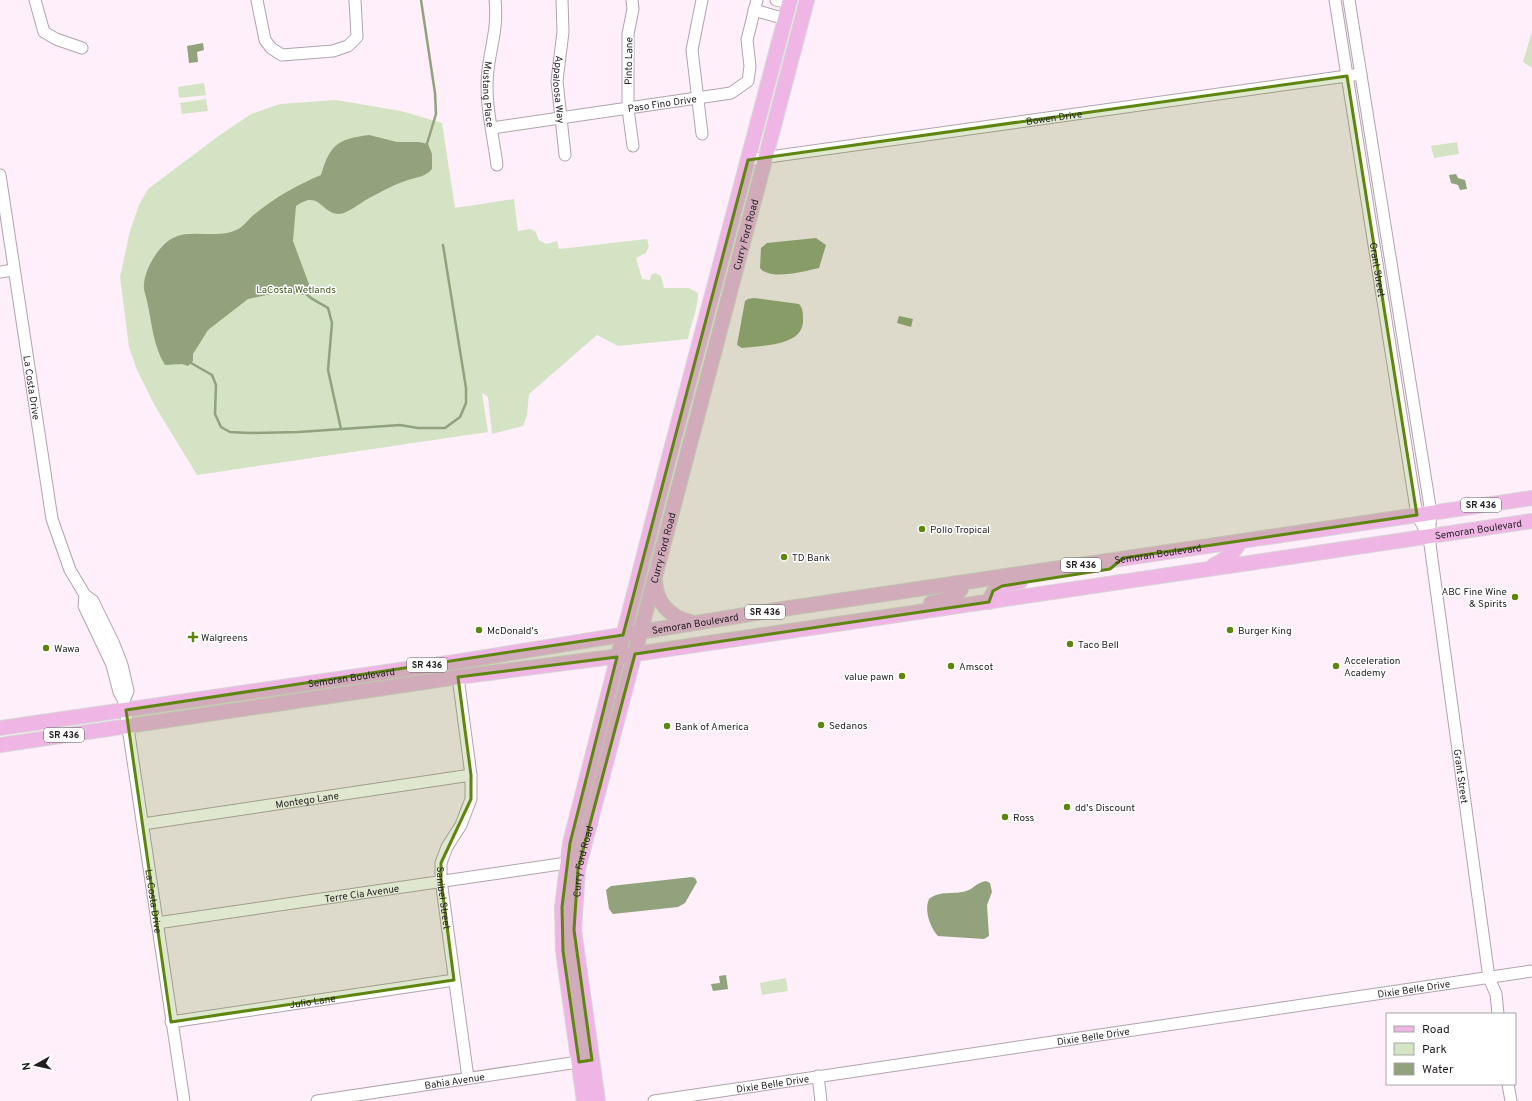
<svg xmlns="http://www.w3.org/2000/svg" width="1532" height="1101" viewBox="0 0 1532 1101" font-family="Overpass,sans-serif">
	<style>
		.green { fill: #d4e3c4 }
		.water { fill: #91a27d }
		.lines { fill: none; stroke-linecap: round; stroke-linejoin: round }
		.stream { stroke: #91a27d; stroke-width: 2.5 }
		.minor-casing { stroke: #b1a3ae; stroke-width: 13 }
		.major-casing { stroke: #d7d6d7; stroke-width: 16 }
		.minor { stroke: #fff; stroke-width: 11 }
		.major { stroke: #efb5e5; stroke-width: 14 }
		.marked { fill: #5e860f; fill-opacity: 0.2; stroke: #5e860f; stroke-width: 3; stroke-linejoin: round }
		.poi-dot { fill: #5e860f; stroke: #fff; stroke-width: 1.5 }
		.labels { text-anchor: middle; stroke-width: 3; stroke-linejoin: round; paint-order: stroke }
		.shield { fill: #fff; stroke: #646164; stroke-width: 1 }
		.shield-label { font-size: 9px; font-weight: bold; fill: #221d21 }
		.street-label { font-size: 10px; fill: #221d21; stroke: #fff }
		.park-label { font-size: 10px; fill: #455c24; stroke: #fff }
		.poi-label { font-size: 10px; fill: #221d21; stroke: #fff; text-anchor: start }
	</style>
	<rect width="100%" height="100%" fill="#feeffa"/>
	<!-- green -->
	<g class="green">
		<polygon points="1532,31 1532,68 1523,62"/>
		<polygon points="204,83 206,95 179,98 178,87"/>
		<polygon points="206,99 208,111 182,114 180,103"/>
		<path d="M336 100 401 111 442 123 455 208 514 199 518 231 530 229 535 231 539 240 546 244 557 241 559 249 647 239 649 246 646 253 636 258 642 279 650 280 651 275 655 273 661 276 664 288H689L698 293C698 309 691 323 688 339L618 346 597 335 529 394 527 415 523 426 492 434 488 397 482 393 488 432 197 475 155 406 137 370 129 347 120 277 130 231 139 205 148 189 220 135 251 114 280 104Z"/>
		<polygon points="1457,142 1459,154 1434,158 1431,146"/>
		<polygon points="786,978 788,991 762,995 760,983"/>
	</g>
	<!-- water -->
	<g class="water">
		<polygon points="203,43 204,50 197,52 198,62 189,63 187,46"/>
		<path d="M369 135 397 142H419L428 144 432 154V169C425 177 417 177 408 180 395 184 383 191 371 197 363 201 347 214 339 214 320 213 320 189 296 206L293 241 310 287 303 295 281 292 248 299 208 330 193 354V361L188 366 182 364 165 365C153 346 152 323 147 301 146 296 143 289 144 284 145 268 160 243 175 237 195 229 221 240 240 228 246 224 250 217 256 213 276 197 297 185 321 175 330 145 337 139 369 135Z"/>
		<polygon points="1456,174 1458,178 1465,180 1467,189 1460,190 1458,185 1451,183 1449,175"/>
		<path d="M816 238 826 245 819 268C805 271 770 281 760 268L761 248 767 243Z"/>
		<path d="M754 298 799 304C803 309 803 313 803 319 805 347 761 345 742 348L737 345 745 301 748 299Z"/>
		<polygon points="899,316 913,319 911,327 897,323"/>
		<polygon points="692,877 695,878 697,882 685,903 678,907 613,914 609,909 606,890 611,886"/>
		<path d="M986 881 990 883 992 892 987 905 989 936 984 939 938 936C930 927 924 910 929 899 940 890 954 895 966 891 974 889 975 883 986 881Z"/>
		<polygon points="726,975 728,989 713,991 711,984 720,983 719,976"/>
	</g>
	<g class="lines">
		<!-- stream -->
		<g class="stream">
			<polyline points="421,0 435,93 436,114 426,147"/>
			<path d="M305 293C314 302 318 301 328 308L332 323 328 370 341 429"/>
			<polyline points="191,363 212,375 216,385 215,414 221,427 230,432 249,433 299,432 400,425 418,428 445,428 460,417 466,403 466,388 443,245"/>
		</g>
		<defs>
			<g id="minor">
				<polyline points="35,0 44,32 56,39 82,48"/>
				<polyline points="257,0 265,40 271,48 282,55 333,51 348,46 357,37 355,0"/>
				<path id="s1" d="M495 0C498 28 491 44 488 70 484 101 493 134 497 165"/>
				<path id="s2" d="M562 0 563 32 557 81 565 155"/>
				<polyline points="632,0 633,9 628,34 628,109 633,146"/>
				<polyline points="702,0 692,50 702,134"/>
				<polyline points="776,0 790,3"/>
				<path id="s3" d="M1335 0 1417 515 1429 537"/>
				<path id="s4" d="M1349 0 1431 513 1429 537 1489 978 1496 994 1498 1014"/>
				<polyline points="754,10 785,19"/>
				<path id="s5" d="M492 128 731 93 748 81 750 66 747 40 757 0"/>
				<path id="s6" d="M748 160 1361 74"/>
				<path id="s7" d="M0 175 52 519 70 570 85 595 93 601 114 644 122 665 128 691 124 701"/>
				<polyline points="0,272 14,270"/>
				<path id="s8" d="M85 595 84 606 112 665 119 692 124 701 184 1101"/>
				<path id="s9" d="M458 677 471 775V799L461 825 447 847 441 863V880L468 1078"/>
				<path id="s10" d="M143 824 471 775"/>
				<path id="s11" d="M157 923 567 863"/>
				<path id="s12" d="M171 1022 454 980"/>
				<polyline points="818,1076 821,1101"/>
				<polyline points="1508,1084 1511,1101"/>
				<path id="s13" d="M317 1101 585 1061"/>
				<path id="s14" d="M654 1101 1532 971"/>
			</g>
			<g id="major">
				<path d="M1214 565C1226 559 1235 553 1240 541"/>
				<path d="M655 580C656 603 670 617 691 622"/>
				<path d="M989 602C993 587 1005 584 1020 582"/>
				<path d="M931 603C942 601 954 599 961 589L960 583"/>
				<path id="s15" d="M0 728 455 662 776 610 1532 498"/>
				<path id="s16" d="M0 745 458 677 635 654 1532 521"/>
				<polyline points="584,1101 563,951 562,907 570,843 667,465 790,0"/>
				<path id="s17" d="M598 1101 574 930 578 869 807 0"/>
			</g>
		</defs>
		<!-- minor casing -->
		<use href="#minor" class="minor-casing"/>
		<!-- major casing -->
		<use href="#major" class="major-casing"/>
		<!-- minor -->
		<use href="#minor" class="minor"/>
		<!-- major -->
		<use href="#major" class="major"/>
	</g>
	<!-- marked area -->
	<path class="marked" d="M1347 76 1417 515 1123 558 1110 569 1002 586 993 591 989 602 635 654 578 869 574 930 592 1060 579 1062 563 951 562 907 570 843 617 657 458 677 471 775V799L441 863V880L454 980 171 1022 126 710 623 635 748 160Z"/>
	<!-- markers -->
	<g class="poi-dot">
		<circle cx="922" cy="529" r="4"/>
		<circle cx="784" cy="557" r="4"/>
		<circle cx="1515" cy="597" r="4"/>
		<circle cx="479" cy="630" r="4"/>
		<circle cx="1230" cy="630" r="4"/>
		<path d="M191 631h4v4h4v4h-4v4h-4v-4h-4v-4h4z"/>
		<circle cx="1070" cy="644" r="4"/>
		<circle cx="46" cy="648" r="4"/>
		<circle cx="951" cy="666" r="4"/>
		<circle cx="1336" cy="666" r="4"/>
		<circle cx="902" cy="676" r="4"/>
		<circle cx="821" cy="725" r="4"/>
		<circle cx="667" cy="726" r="4"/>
		<circle cx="1067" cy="807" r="4"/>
		<circle cx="1005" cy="817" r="4"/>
	</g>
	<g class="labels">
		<!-- shield labels -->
		<g class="shield">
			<rect x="1461" y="498" width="40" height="14" rx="3"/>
			<rect x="1061" y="558" width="40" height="14" rx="3"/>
			<rect x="745" y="605" width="40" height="14" rx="3"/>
			<rect x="407" y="658" width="40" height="14" rx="3"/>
			<rect x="44" y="728" width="40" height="14" rx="3"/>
		</g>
		<g class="shield-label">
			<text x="1481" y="508">SR 436</text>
			<text x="1081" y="568">SR 436</text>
			<text x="765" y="615">SR 436</text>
			<text x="427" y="668">SR 436</text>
			<text x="64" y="738">SR 436</text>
		</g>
		<!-- street labels -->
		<g class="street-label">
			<text transform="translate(628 61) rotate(-89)" y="4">Pinto Lane</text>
			<text dy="4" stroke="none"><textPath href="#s2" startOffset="90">Appaloosa Way</textPath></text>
			<text dy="4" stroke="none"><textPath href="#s1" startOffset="95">Mustang Place</textPath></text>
			<text dy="4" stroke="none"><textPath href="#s5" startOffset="172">Paso Fino Drive</textPath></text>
			<text dy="4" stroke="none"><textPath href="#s6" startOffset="309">Bowen Drive</textPath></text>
			<text dy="4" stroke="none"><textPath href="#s17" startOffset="890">Curry Ford Road</textPath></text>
			<text dy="4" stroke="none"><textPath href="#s3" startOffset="273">Grant Street</textPath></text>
			<text dy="4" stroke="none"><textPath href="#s7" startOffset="215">La Costa Drive</textPath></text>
			<text dy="4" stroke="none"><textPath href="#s16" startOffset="1494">Semoran Boulevard</textPath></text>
			<text dy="4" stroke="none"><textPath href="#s17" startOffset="566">Curry Ford Road</textPath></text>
			<text dy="4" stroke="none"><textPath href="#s15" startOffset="1171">Semoran Boulevard</textPath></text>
			<text dy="4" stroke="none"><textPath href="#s15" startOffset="703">Semoran Boulevard</textPath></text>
			<text dy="4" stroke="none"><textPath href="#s15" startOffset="355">Semoran Boulevard</textPath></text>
			<text dy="4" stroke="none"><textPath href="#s4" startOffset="785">Grant Street</textPath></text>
			<text dy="4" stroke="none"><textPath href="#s10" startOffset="166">Montego Lane</textPath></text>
			<text dy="4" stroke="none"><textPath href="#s17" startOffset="242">Curry Ford Road</textPath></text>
			<text dy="4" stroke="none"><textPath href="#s11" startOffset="207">Terre Cia Avenue</textPath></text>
			<text dy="4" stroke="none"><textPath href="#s9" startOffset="229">Sanibel Street</textPath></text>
			<text dy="4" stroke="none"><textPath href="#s8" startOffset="317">La Costa Drive</textPath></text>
			<text dy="4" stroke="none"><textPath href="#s14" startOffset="768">Dixie Belle Drive</textPath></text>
			<text dy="4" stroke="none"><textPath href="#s12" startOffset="143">Julio Lane</textPath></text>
			<text dy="4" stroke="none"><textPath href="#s14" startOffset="444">Dixie Belle Drive</textPath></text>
			<text dy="4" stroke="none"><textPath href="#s13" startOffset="139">Bahia Avenue</textPath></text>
			<text dy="4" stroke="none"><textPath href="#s14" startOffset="120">Dixie Belle Drive</textPath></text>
		</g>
		<!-- park labels -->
		<g class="park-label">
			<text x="296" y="293">LaCosta Wetlands</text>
		</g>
		<!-- poi labels -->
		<g class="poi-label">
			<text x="930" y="533">Pollo Tropical</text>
			<text x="792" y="561">TD Bank</text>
			<text x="1507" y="595" text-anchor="end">ABC Fine Wine<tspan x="1507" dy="12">&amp; Spirits</tspan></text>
			<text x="487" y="634">McDonald's</text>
			<text x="1238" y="634">Burger King</text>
			<text x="201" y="641">Walgreens</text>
			<text x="1078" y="648">Taco Bell</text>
			<text x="54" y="652">Wawa</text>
			<text x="1344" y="664">Acceleration<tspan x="1344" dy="12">Academy</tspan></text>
			<text x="959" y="670">Amscot</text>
			<text x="894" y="680" text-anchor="end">value pawn</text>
			<text x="829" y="729">Sedanos</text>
			<text x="675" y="730">Bank of America</text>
			<text x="1075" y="811">dd's Discount</text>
			<text x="1013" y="821">Ross</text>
		</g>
	</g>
	<!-- legend -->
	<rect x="1386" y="1013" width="130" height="72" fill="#ffffff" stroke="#a7a5a6"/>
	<rect x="1394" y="1026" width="20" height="6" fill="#efb5e5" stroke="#a7a5a6"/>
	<text x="1422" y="1033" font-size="12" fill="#221d21">Road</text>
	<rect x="1394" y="1043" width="20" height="12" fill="#d4e3c4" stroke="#a7a5a6"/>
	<text x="1422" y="1053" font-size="12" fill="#221d21">Park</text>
	<rect x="1394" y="1063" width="20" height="12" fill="#91a27d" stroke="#a7a5a6"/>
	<text x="1422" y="1073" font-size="12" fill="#221d21">Water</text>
	<!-- north arrow -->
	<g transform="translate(36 1065) rotate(262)" stroke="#ffffff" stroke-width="3" paint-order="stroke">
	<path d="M0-3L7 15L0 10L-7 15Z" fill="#221d21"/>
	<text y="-6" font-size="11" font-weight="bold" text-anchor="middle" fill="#221d21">N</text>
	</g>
</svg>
